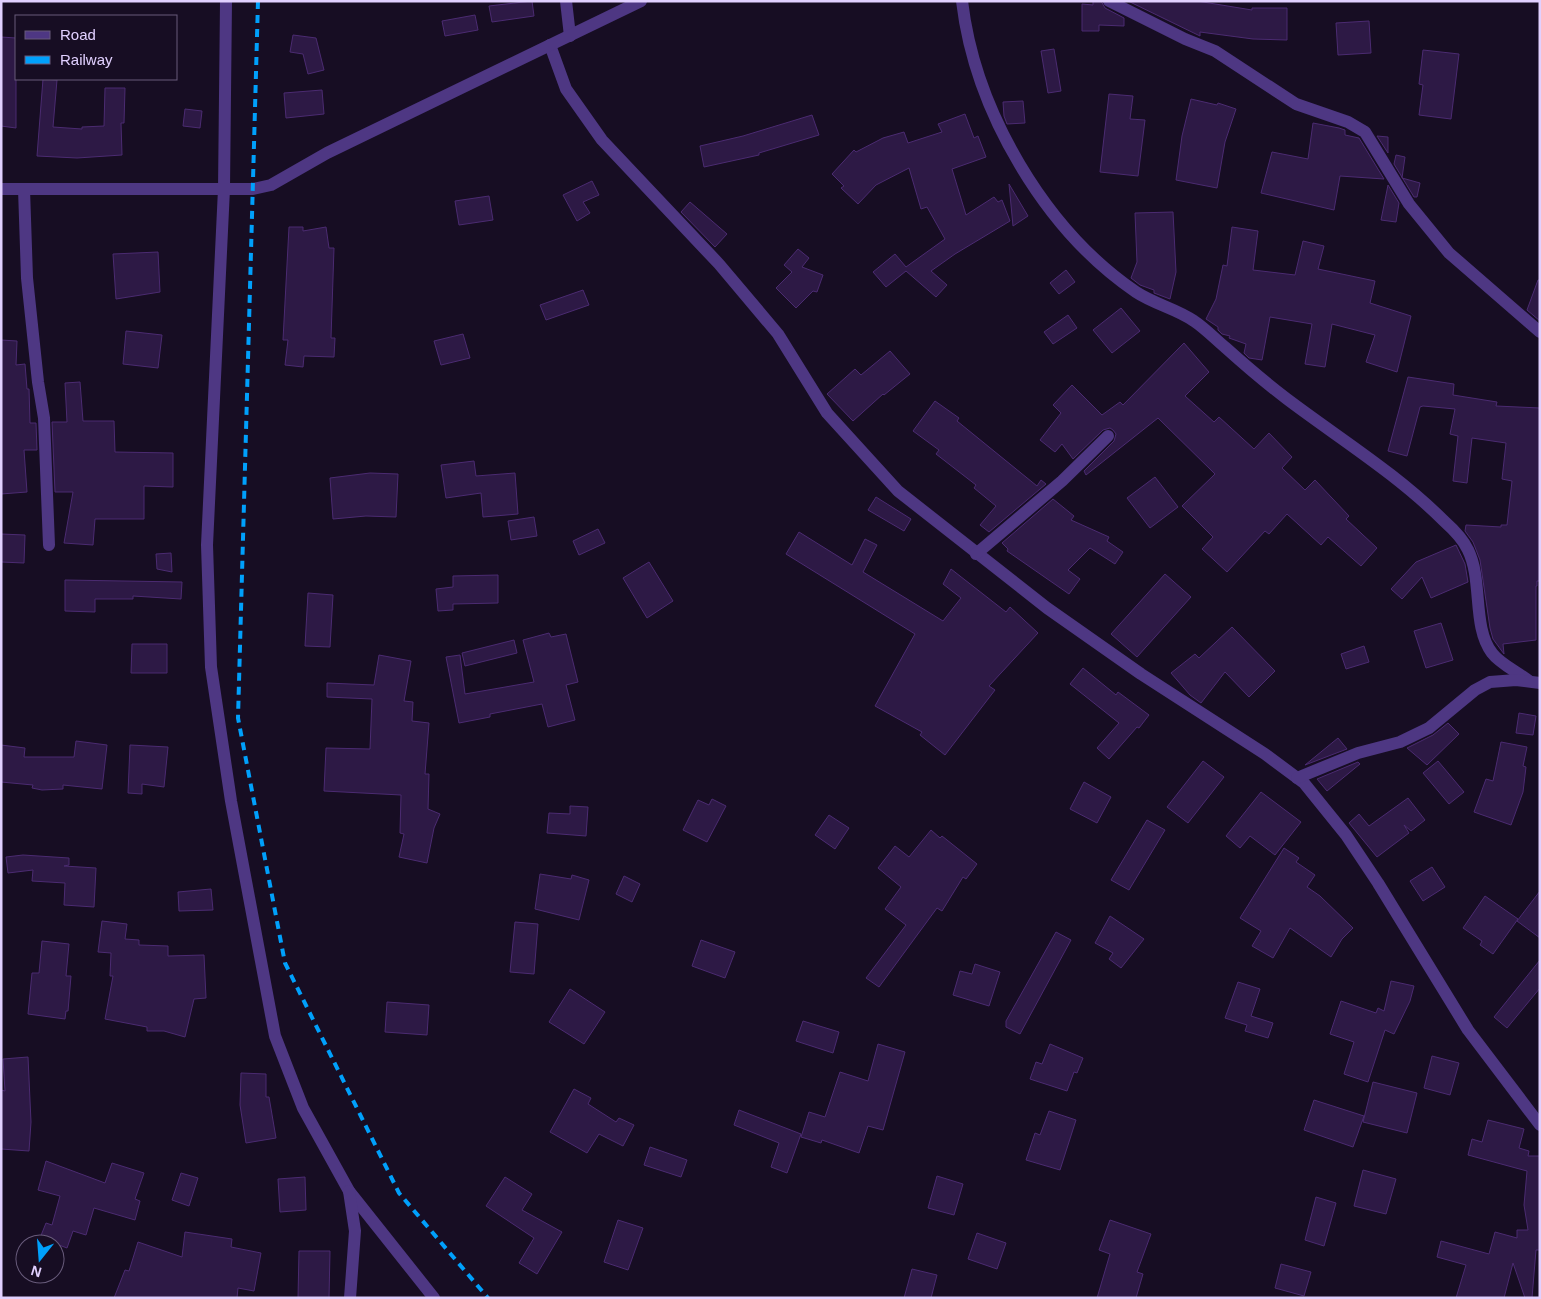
<svg xmlns="http://www.w3.org/2000/svg" width="1541" height="1299" viewBox="0 0 1541 1299" font-family="Helvetica,sans-serif">
	<style>
		.building { fill: #2d1945; stroke: #4b2b71 }
		.lines { fill: none; stroke-linecap: round; stroke-linejoin: round }
		.minor { stroke: #4e3783; stroke-width: 12 }
		.tertiary { stroke: #4e3783; stroke-width: 12 }
		.rail { stroke: #00a0fb; stroke-width: 4; stroke-dasharray: 8 6; stroke-linecap: butt }
	</style>
	<rect width="100%" height="100%" fill="#170d23"/>
	<!-- building -->
	<g class="building">
		<polygon points="532,1 534,16 492,22 489,6"/>
		<polygon points="1093,1 1101,1 1105,8 1124,18 1124,26 1099,25 1099,31 1082,31 1082,4 1093,5"/>
		<polygon points="1128,1 1197,1 1252,10 1252,8 1287,8 1287,40 1253,39 1200,32 1200,36"/>
		<polygon points="475,15 478,30 445,36 442,21"/>
		<polygon points="1369,21 1371,53 1338,55 1336,23"/>
		<polygon points="293,35 316,38 324,70 308,74 303,54 290,52"/>
		<polygon points="1,37 16,38 16,128 1,126"/>
		<polygon points="1054,49 1061,91 1048,93 1041,51"/>
		<polygon points="1423,50 1459,54 1451,119 1419,115 1423,85 1419,84"/>
		<polygon points="43,79 57,80 53,127 82,129 82,127 104,126 105,88 125,88 124,123 121,123 122,155 77,158 37,156"/>
		<polygon points="322,90 324,114 286,118 284,93"/>
		<polygon points="1109,94 1133,96 1130,119 1145,120 1138,176 1100,172"/>
		<polygon points="1191,99 1217,105 1218,103 1236,109 1225,142 1217,188 1176,180 1182,136"/>
		<polygon points="1023,101 1025,123 1007,124 1004,116 1003,102"/>
		<polygon points="185,109 202,111 200,128 183,126"/>
		<polygon points="965,114 974,138 978,136 986,157 952,169 966,215 994,197 998,202 1002,200 1010,221 955,254 931,271 947,285 936,297 906,271 886,287 873,272 895,254 906,267 945,239 927,207 921,209 909,168 876,185 858,204 841,188 844,186 832,174 854,150 856,152 883,138 904,132 908,143 942,132 938,124"/>
		<polygon points="812,115 819,135 759,153 759,155 704,167 700,146 743,136"/>
		<polygon points="1313,123 1339,128 1345,130 1345,135 1359,138 1384,179 1340,176 1334,210 1261,193 1272,152 1308,159"/>
		<polygon points="1377,136 1388,137 1388,153"/>
		<polygon points="1396,155 1405,157 1402,178 1420,183 1417,197 1414,197 1394,164"/>
		<polygon points="592,181 599,195 583,202 590,213 577,221 563,195"/>
		<polygon points="1009,184 1028,216 1013,226"/>
		<polygon points="1388,185 1399,203 1396,222 1381,220"/>
		<polygon points="489,196 493,220 459,225 455,201"/>
		<polygon points="690,202 727,234 715,247 681,212"/>
		<polygon points="1173,212 1176,272 1170,299 1154,293 1154,290 1140,285 1131,278 1137,262 1135,213"/>
		<polygon points="289,227 303,227 303,231 326,227 329,248 334,248 331,338 335,338 334,357 304,356 303,367 285,365 288,340 283,340"/>
		<polygon points="1232,227 1258,231 1253,270 1295,275 1303,241 1324,246 1318,269 1375,281 1370,303 1411,316 1397,372 1366,362 1375,335 1332,324 1325,367 1305,364 1312,324 1270,317 1262,360 1249,358 1244,353 1246,344 1229,338 1230,336 1222,334 1218,330 1218,327 1206,319 1216,299 1223,265 1227,266"/>
		<polygon points="798,249 809,258 802,267 823,275 817,292 813,291 796,308 776,288 792,272 784,265"/>
		<polygon points="158,252 160,292 116,299 113,254"/>
		<polygon points="1066,270 1075,282 1059,294 1050,283"/>
		<polygon points="1538,280 1540,280 1540,321 1527,310"/>
		<polygon points="583,290 589,305 546,320 540,305"/>
		<polygon points="1121,308 1140,331 1112,353 1093,330"/>
		<polygon points="1068,315 1077,328 1053,344 1044,332"/>
		<polygon points="126,331 162,335 158,368 123,364"/>
		<polygon points="463,334 470,358 441,365 434,341"/>
		<polygon points="1,340 17,341 16,365 25,364 27,389 29,389 30,423 36,423 37,450 24,450 27,492 1,494"/>
		<polygon points="1184,343 1209,372 1185,396 1214,422 1219,417 1254,449 1269,433 1292,457 1282,468 1305,490 1315,480 1349,516 1346,519 1377,548 1361,566 1328,537 1321,545 1287,514 1269,534 1265,531 1227,572 1202,549 1213,537 1182,506 1215,474 1158,418 1086,475 1084,471 1114,441 1116,434 1113,430 1110,428 1103,430 1073,459 1062,444 1055,452 1040,440 1061,413 1053,405 1072,385 1102,415 1120,402 1123,405"/>
		<polygon points="890,351 910,374 884,395 883,394 853,421 827,394 855,369 861,375"/>
		<polygon points="1408,377 1454,384 1453,395 1497,402 1496,406 1540,408 1540,581 1537,581 1537,586 1536,586 1536,640 1503,644 1504,654 1493,639 1490,628 1480,560 1473,542 1465,531 1466,525 1501,527 1501,525 1507,525 1512,481 1502,479 1506,443 1472,438 1467,483 1453,481 1458,436 1450,434 1455,409 1423,406 1420,407 1407,456 1388,451"/>
		<polygon points="80,382 83,421 114,421 115,452 173,453 173,487 144,486 144,519 95,519 93,545 64,543 73,492 55,492 52,422 67,422 65,383"/>
		<polygon points="935,401 959,418 957,421 1037,486 1041,480 1046,484 989,532 980,525 996,506 974,488 976,485 936,454 939,450 913,431"/>
		<polygon points="474,461 476,476 515,473 518,514 483,517 481,493 446,498 441,465"/>
		<polygon points="370,473 398,474 396,517 366,516 333,519 330,478"/>
		<polygon points="1155,477 1178,507 1150,528 1127,498"/>
		<polygon points="876,497 911,519 904,531 868,510"/>
		<polygon points="1053,499 1074,516 1071,520 1109,537 1107,541 1123,552 1115,564 1090,548 1068,570 1080,579 1069,594 1007,551 1008,549 1002,543"/>
		<polygon points="534,517 537,536 511,540 508,521"/>
		<polygon points="598,529 605,543 579,555 573,541"/>
		<polygon points="799,532 852,565 865,539 877,545 863,572 943,621 961,598 943,584 951,569 1006,612 1010,607 1038,633 989,686 995,690 945,755 920,735 922,732 875,706 915,634 786,554"/>
		<polygon points="1,534 25,535 24,563 1,562"/>
		<polygon points="1456,545 1465,564 1468,582 1431,598 1422,577 1402,599 1391,589 1416,562"/>
		<polygon points="171,553 172,572 157,569 156,554"/>
		<polygon points="649,562 673,601 647,618 623,578"/>
		<polygon points="1165,574 1191,597 1137,657 1111,634"/>
		<polygon points="498,575 498,603 453,604 453,610 438,611 436,589 453,587 453,576"/>
		<polygon points="65,580 182,582 181,599 133,596 133,599 95,599 95,612 65,611"/>
		<polygon points="308,593 333,595 330,647 305,646"/>
		<polygon points="1441,623 1453,660 1426,668 1414,631"/>
		<polygon points="1232,627 1275,671 1249,697 1225,672 1201,703 1190,695 1171,673 1195,654 1199,658"/>
		<polygon points="549,633 551,637 566,634 578,682 566,685 575,720 548,727 542,704 490,714 490,717 459,723 446,657 460,655 465,694 534,682 523,640"/>
		<polygon points="514,640 517,653 465,666 462,653"/>
		<polygon points="132,644 167,644 167,673 131,673"/>
		<polygon points="1364,646 1369,662 1346,669 1341,654"/>
		<polygon points="379,655 411,661 404,701 413,702 412,721 429,723 425,774 429,774 428,809 440,814 434,828 427,863 399,857 404,834 400,833 401,795 324,791 326,748 370,749 372,699 327,697 327,683 374,685"/>
		<polygon points="1083,668 1116,695 1118,692 1149,715 1139,728 1137,727 1109,759 1097,748 1119,723 1070,684"/>
		<polygon points="1519,713 1536,716 1533,735 1516,733"/>
		<polygon points="1448,723 1459,734 1427,765 1407,748 1433,735"/>
		<polygon points="1338,738 1347,749 1305,765"/>
		<polygon points="76,741 107,745 102,789 63,785 63,789 42,790 32,788 33,785 1,782 1,745 25,748 24,757 74,757"/>
		<polygon points="1501,742 1527,747 1523,766 1526,767 1523,792 1511,825 1474,812 1486,779 1493,781"/>
		<polygon points="130,745 168,747 164,787 142,784 142,794 128,793"/>
		<polygon points="1203,761 1224,777 1188,823 1167,807"/>
		<polygon points="1438,761 1464,792 1449,804 1423,773"/>
		<polygon points="1358,762 1360,764 1327,791 1317,779"/>
		<polygon points="1084,782 1111,797 1097,823 1070,809"/>
		<polygon points="1261,792 1301,822 1275,855 1250,836 1240,848 1226,836"/>
		<polygon points="1408,798 1425,820 1411,831 1404,825 1409,833 1377,857 1349,823 1359,814 1369,826"/>
		<polygon points="712,799 726,806 707,842 683,830 698,800 709,805"/>
		<polygon points="570,806 588,807 586,836 547,833 549,813 570,814"/>
		<polygon points="829,815 849,828 835,849 815,835"/>
		<polygon points="1147,820 1165,830 1129,890 1111,880"/>
		<polygon points="931,830 940,838 942,836 977,864 966,879 963,877 942,911 937,908 879,987 866,978 906,925 885,909 901,887 878,868 895,846 909,857"/>
		<polygon points="1284,848 1299,858 1296,862 1315,875 1307,887 1320,896 1353,928 1342,939 1331,957 1290,928 1273,958 1252,946 1261,931 1240,918"/>
		<polygon points="23,855 69,858 69,865 64,866 96,868 94,907 64,905 65,883 32,881 33,870 8,873 6,857"/>
		<polygon points="1432,867 1445,887 1423,901 1410,881"/>
		<polygon points="540,874 571,879 572,875 589,880 579,920 535,909"/>
		<polygon points="624,876 640,884 632,902 616,894"/>
		<polygon points="211,889 213,910 179,911 178,892"/>
		<polygon points="1540,891 1540,938 1517,921"/>
		<polygon points="1485,896 1518,919 1493,954 1480,945 1482,941 1463,928"/>
		<polygon points="1110,916 1144,939 1121,968 1109,959 1113,953 1095,943"/>
		<polygon points="102,921 127,924 125,939 139,940 139,945 168,946 168,956 204,955 206,998 194,999 185,1037 164,1031 147,1031 147,1027 105,1019 113,976 110,976 111,953 98,952"/>
		<polygon points="515,922 538,924 534,974 510,972"/>
		<polygon points="1056,932 1071,940 1020,1034 1006,1027 1006,1021"/>
		<polygon points="701,940 735,952 725,978 692,966"/>
		<polygon points="42,941 69,944 66,976 71,976 68,1011 66,1011 65,1019 28,1014 32,973 39,973"/>
		<polygon points="1540,960 1540,988 1507,1028 1494,1017"/>
		<polygon points="975,964 1000,972 989,1006 953,995 960,971 972,974"/>
		<polygon points="1391,981 1414,986 1410,1001 1394,1034 1385,1030 1368,1082 1344,1074 1354,1042 1330,1034 1341,1001 1376,1013 1378,1008 1384,1011"/>
		<polygon points="1238,982 1260,989 1251,1016 1273,1023 1268,1038 1245,1031 1247,1025 1225,1018"/>
		<polygon points="570,989 605,1012 584,1044 549,1022"/>
		<polygon points="387,1002 429,1005 427,1035 385,1032"/>
		<polygon points="803,1021 839,1032 833,1053 796,1041"/>
		<polygon points="878,1044 905,1052 883,1130 868,1126 859,1153 822,1140 821,1143 801,1137 809,1112 825,1117 840,1072 868,1081"/>
		<polygon points="1050,1044 1083,1058 1077,1073 1074,1072 1067,1091 1030,1079 1036,1062 1042,1064"/>
		<polygon points="1432,1056 1459,1063 1450,1095 1424,1088"/>
		<polygon points="28,1057 31,1122 29,1151 1,1149 1,1090 5,1091 3,1059"/>
		<polygon points="241,1073 266,1074 266,1097 269,1097 276,1138 246,1143 240,1105"/>
		<polygon points="1373,1082 1417,1093 1407,1133 1363,1122"/>
		<polygon points="574,1089 591,1098 588,1104 616,1122 619,1118 634,1125 623,1146 599,1134 587,1153 550,1132"/>
		<polygon points="1314,1100 1364,1116 1353,1147 1304,1130"/>
		<polygon points="739,1110 801,1134 787,1173 771,1167 779,1143 734,1125"/>
		<polygon points="1049,1111 1076,1120 1060,1170 1026,1160 1035,1133 1040,1135"/>
		<polygon points="1488,1120 1524,1129 1519,1148 1529,1151 1528,1156 1540,1156 1540,1250 1536,1250 1532,1298 1525,1298 1513,1263 1504,1298 1456,1298 1466,1265 1437,1257 1441,1241 1489,1254 1495,1232 1517,1238 1517,1230 1528,1230 1524,1205 1527,1171 1468,1155 1472,1139 1482,1142"/>
		<polygon points="650,1147 687,1160 681,1177 644,1165"/>
		<polygon points="46,1161 105,1183 112,1163 144,1173 135,1199 140,1201 135,1220 94,1208 86,1235 73,1231 67,1248 40,1238 46,1223 52,1225 60,1196 38,1190"/>
		<polygon points="1363,1170 1396,1179 1386,1214 1354,1206"/>
		<polygon points="181,1173 198,1178 189,1206 172,1200"/>
		<polygon points="937,1176 963,1184 954,1215 928,1208"/>
		<polygon points="305,1177 306,1210 280,1212 278,1179"/>
		<polygon points="505,1177 532,1194 522,1210 562,1232 537,1274 519,1263 534,1238 486,1206"/>
		<polygon points="1316,1197 1336,1203 1324,1246 1305,1240"/>
		<polygon points="618,1220 643,1228 628,1270 604,1262"/>
		<polygon points="1110,1220 1151,1234 1137,1272 1143,1274 1136,1298 1097,1298 1110,1254 1099,1250"/>
		<polygon points="185,1232 232,1239 231,1247 261,1253 254,1291 238,1288 237,1298 114,1298 125,1270 129,1271 138,1242 182,1257"/>
		<polygon points="977,1233 1006,1243 997,1269 968,1259"/>
		<polygon points="299,1251 330,1251 329,1298 298,1298"/>
		<polygon points="1281,1264 1311,1272 1304,1296 1275,1288"/>
		<polygon points="912,1269 937,1275 931,1298 904,1298"/>
	</g>
	<g class="lines">
		<!-- minor -->
		<g class="minor">
			<polyline points="226,1 224,189 207,545 211,667 231,801 275,1036 303,1108 349,1191 434,1298"/>
			<polyline points="566,1 570,36"/>
			<path d="M962 1C975 111 1045 230 1136 292 1154 304 1177 309 1194 321 1206 329 1215 339 1226 348 1246 366 1266 383 1287 399 1340 439 1397 474 1444 521 1453 529 1463 539 1468 550 1483 580 1472 627 1492 653 1500 664 1518 672 1529 681"/>
			<polyline points="1109,1 1185,39 1215,51 1296,104 1348,122 1365,132 1409,204 1449,253 1540,332"/>
			<polyline points="550,45 566,89 602,140 719,264 778,334 827,413 898,491 1047,608 1141,674 1265,754 1304,783 1346,835 1378,883 1468,1030 1540,1125"/>
			<polyline points="24,189 27,278 38,382 44,418 49,545"/>
			<polyline points="976,554 1062,481 1108,436"/>
			<polyline points="1297,778 1358,753 1400,742 1429,728 1475,690 1490,682 1516,680 1540,683"/>
			<polyline points="349,1191 355,1231 350,1298"/>
		</g>
		<!-- tertiary -->
		<polyline class="tertiary" points="1,189 253,189 271,185 327,153 641,1"/>
		<!-- rail -->
		<polyline class="rail" points="258,1 238,718 285,963 399,1193 488,1298"/>
	</g>
	<!-- border -->
	<rect width="1541" height="1299" fill="none" stroke="#e1d0ff" stroke-width="5"/>
	<!-- legend -->
	<rect x="15" y="15" width="162" height="65" fill="#170d23" stroke="#685b7b"/>
	<rect x="25" y="31" width="25" height="8" fill="#4e3783" stroke="#685b7b"/>
	<text x="60" y="40" font-size="15" fill="#e1d0ff">Road</text>
	<rect x="25" y="56" width="25" height="8" fill="#00a0fb" stroke="#685b7b"/>
	<text x="60" y="65" font-size="15" fill="#e1d0ff">Railway</text>
	<!-- north arrow -->
	<g transform="translate(40 1259) rotate(197)"><circle r="24" fill="#170d23" stroke="#685b7b"/>
	<path d="M0-4L9 19L0 12L-9 19Z" fill="#00a0fb"/>
	<text y="-8" font-size="14" font-weight="bold" text-anchor="middle" fill="#e1d0ff">N</text>
	</g>
</svg>
